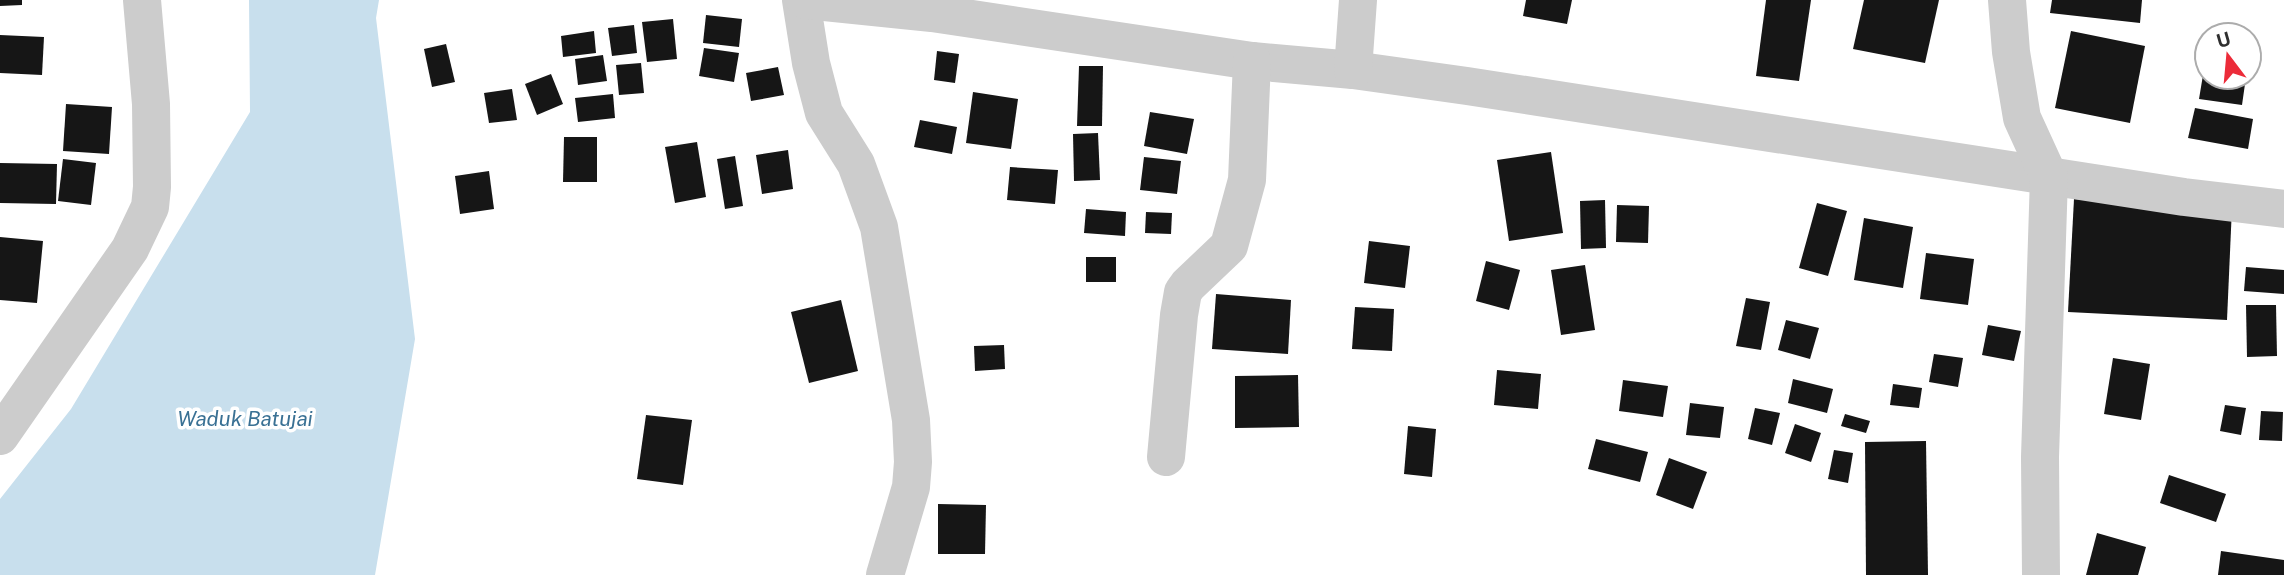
<svg xmlns="http://www.w3.org/2000/svg" width="2284" height="575" viewBox="0 0 2284 575" font-family="'Public Sans',sans-serif">
	<style>
		.water { fill: #c8dfed }
		.building { fill: #161616 }
		.lines { fill: none; stroke-linecap: round; stroke-linejoin: round }
		.minor { stroke: #ccc; stroke-width: 38 }
		.labels { text-anchor: middle; stroke-width: 7; stroke-linejoin: round; paint-order: stroke }
		.water-label { font-size: 21px; font-style: italic; fill: #3a7194; stroke: #fff }
	</style>
	<rect width="100%" height="100%" fill="#fff"/>
	<!-- water -->
	<polygon class="water" points="249,0 379,0 376,18 415,339 375,575 0,575 0,499 71,409 250,112"/>
	<!-- building -->
	<g class="building">
		<polygon points="0,0 22,0 22,5 0,6"/>
		<polygon points="1526,0 1572,0 1567,24 1523,16"/>
		<polygon points="1766,0 1811,0 1799,81 1756,76"/>
		<polygon points="1864,0 1939,0 1925,63 1853,49"/>
		<polygon points="2052,0 2142,0 2140,23 2050,13"/>
		<polygon points="706,15 742,19 739,47 703,43"/>
		<polygon points="673,19 677,59 647,62 642,22"/>
		<polygon points="634,25 637,53 612,56 608,28"/>
		<polygon points="594,31 596,53 563,57 561,36"/>
		<polygon points="2071,31 2145,46 2130,123 2055,108"/>
		<polygon points="0,35 44,37 42,75 0,73"/>
		<polygon points="446,44 455,82 432,87 424,49"/>
		<polygon points="704,48 739,53 734,82 699,76"/>
		<polygon points="937,51 959,54 955,83 934,80"/>
		<polygon points="603,55 607,81 578,85 575,59"/>
		<polygon points="641,63 644,93 619,95 616,65"/>
		<polygon points="2205,63 2207,63 2207,77 2246,77 2242,105 2199,99"/>
		<polygon points="1079,66 1103,66 1102,126 1077,126"/>
		<polygon points="778,67 784,95 751,101 746,73"/>
		<polygon points="551,74 563,104 537,115 525,84"/>
		<polygon points="512,89 517,120 489,123 484,93"/>
		<polygon points="973,92 1018,99 1011,149 966,143"/>
		<polygon points="613,94 615,118 578,122 575,98"/>
		<polygon points="66,104 112,107 109,154 63,151"/>
		<polygon points="2195,108 2253,119 2248,149 2188,138"/>
		<polygon points="1150,112 1194,119 1187,154 1144,146"/>
		<polygon points="920,120 957,127 952,154 914,147"/>
		<polygon points="1098,133 1100,180 1074,181 1073,134"/>
		<polygon points="564,137 597,137 597,182 563,182"/>
		<polygon points="697,142 706,197 675,203 665,147"/>
		<polygon points="788,150 793,189 762,194 756,155"/>
		<polygon points="1551,152 1563,233 1509,241 1497,160"/>
		<polygon points="735,156 743,206 725,209 717,159"/>
		<polygon points="1144,157 1181,161 1177,194 1140,190"/>
		<polygon points="63,159 96,163 91,205 58,201"/>
		<polygon points="0,163 57,164 56,204 0,203"/>
		<polygon points="1010,167 1058,170 1055,204 1007,200"/>
		<polygon points="489,171 494,209 460,214 455,176"/>
		<polygon points="2074,199 2232,207 2227,320 2068,312"/>
		<polygon points="1605,200 1606,248 1581,249 1580,201"/>
		<polygon points="1817,203 1847,211 1828,276 1799,268"/>
		<polygon points="1617,205 1649,206 1648,243 1616,242"/>
		<polygon points="1086,209 1126,212 1125,236 1084,233"/>
		<polygon points="1146,212 1172,213 1171,234 1145,233"/>
		<polygon points="1864,218 1913,227 1903,288 1854,280"/>
		<polygon points="0,237 43,241 37,303 0,300"/>
		<polygon points="1369,241 1410,246 1405,288 1364,283"/>
		<polygon points="1926,253 1974,259 1968,305 1920,299"/>
		<rect x="1086" y="257" width="30" height="25"/>
		<polygon points="1486,261 1520,270 1509,310 1476,301"/>
		<polygon points="1585,265 1595,330 1561,335 1551,270"/>
		<polygon points="2246,267 2284,270 2284,294 2244,291"/>
		<polygon points="1216,294 1291,300 1288,354 1212,349"/>
		<polygon points="1746,298 1770,302 1761,350 1736,346"/>
		<polygon points="841,300 858,371 809,383 791,312"/>
		<polygon points="2246,305 2276,305 2277,356 2247,357"/>
		<polygon points="1355,307 1394,309 1392,351 1352,349"/>
		<polygon points="1786,320 1819,328 1810,359 1778,350"/>
		<polygon points="1988,325 2021,331 2014,361 1982,355"/>
		<polygon points="1004,345 1005,369 975,371 974,346"/>
		<polygon points="1934,354 1963,358 1958,387 1929,382"/>
		<polygon points="2113,358 2150,364 2141,420 2104,414"/>
		<polygon points="1497,370 1541,374 1538,409 1494,405"/>
		<polygon points="1298,375 1299,427 1235,428 1235,376"/>
		<polygon points="1793,379 1833,389 1827,413 1788,403"/>
		<polygon points="1623,380 1668,386 1663,417 1619,411"/>
		<polygon points="1893,384 1922,388 1919,408 1890,405"/>
		<polygon points="1690,403 1724,407 1720,438 1686,435"/>
		<polygon points="2225,405 2246,408 2241,435 2220,431"/>
		<polygon points="1755,408 1780,413 1772,445 1748,439"/>
		<polygon points="2261,411 2283,412 2282,441 2259,440"/>
		<polygon points="1845,414 1870,421 1866,433 1841,426"/>
		<polygon points="646,415 692,420 683,485 637,479"/>
		<polygon points="1795,424 1821,433 1811,462 1785,453"/>
		<polygon points="1408,426 1436,429 1432,477 1404,474"/>
		<polygon points="1596,439 1648,452 1640,482 1588,469"/>
		<polygon points="1926,441 1928,575 1866,575 1865,442"/>
		<polygon points="1834,450 1853,453 1848,483 1828,479"/>
		<polygon points="1669,458 1707,472 1693,509 1656,495"/>
		<polygon points="2169,475 2226,494 2216,522 2160,503"/>
		<polygon points="938,504 986,505 985,554 938,554"/>
		<polygon points="2097,533 2146,547 2138,575 2086,575"/>
		<polygon points="2221,551 2284,560 2284,575 2218,575"/>
	</g>
	<g class="lines">
		<!-- minor -->
		<g class="minor">
			<polyline points="801,0 811,63 824,113 856,164 879,227 911,420 913,462 911,487 885,575"/>
			<polyline points="805,0 932,13 1252,61 1353,70 1467,86 2184,197 2284,209"/>
			<polyline points="2007,0 2011,52 2022,118 2049,177 2040,457 2041,575"/>
			<polyline points="1353,70 1358,0"/>
			<polyline points="0,436 130,249 150,207 152,187 151,104 142,0"/>
			<polyline points="1166,457 1179,315 1183,292 1188,285 1229,246 1247,180 1252,61"/>
		</g>
	</g>
	<g class="labels">
		<!-- water labels -->
		<g class="water-label">
			<text x="245" y="426">Waduk Batujai</text>
		</g>
	</g>
	<!-- north arrow -->
	<g transform="translate(2228 56) rotate(344)"><circle r="33" fill="#ffffff" stroke="#acacac" stroke-width="2"/>
	<path d="M0-5L12 26L0 18L-12 26Z" fill="#ec2b39"/>
	<text y="-10" font-size="19" font-weight="bold" text-anchor="middle" fill="#2f2f2f">U</text>
	</g>
</svg>
